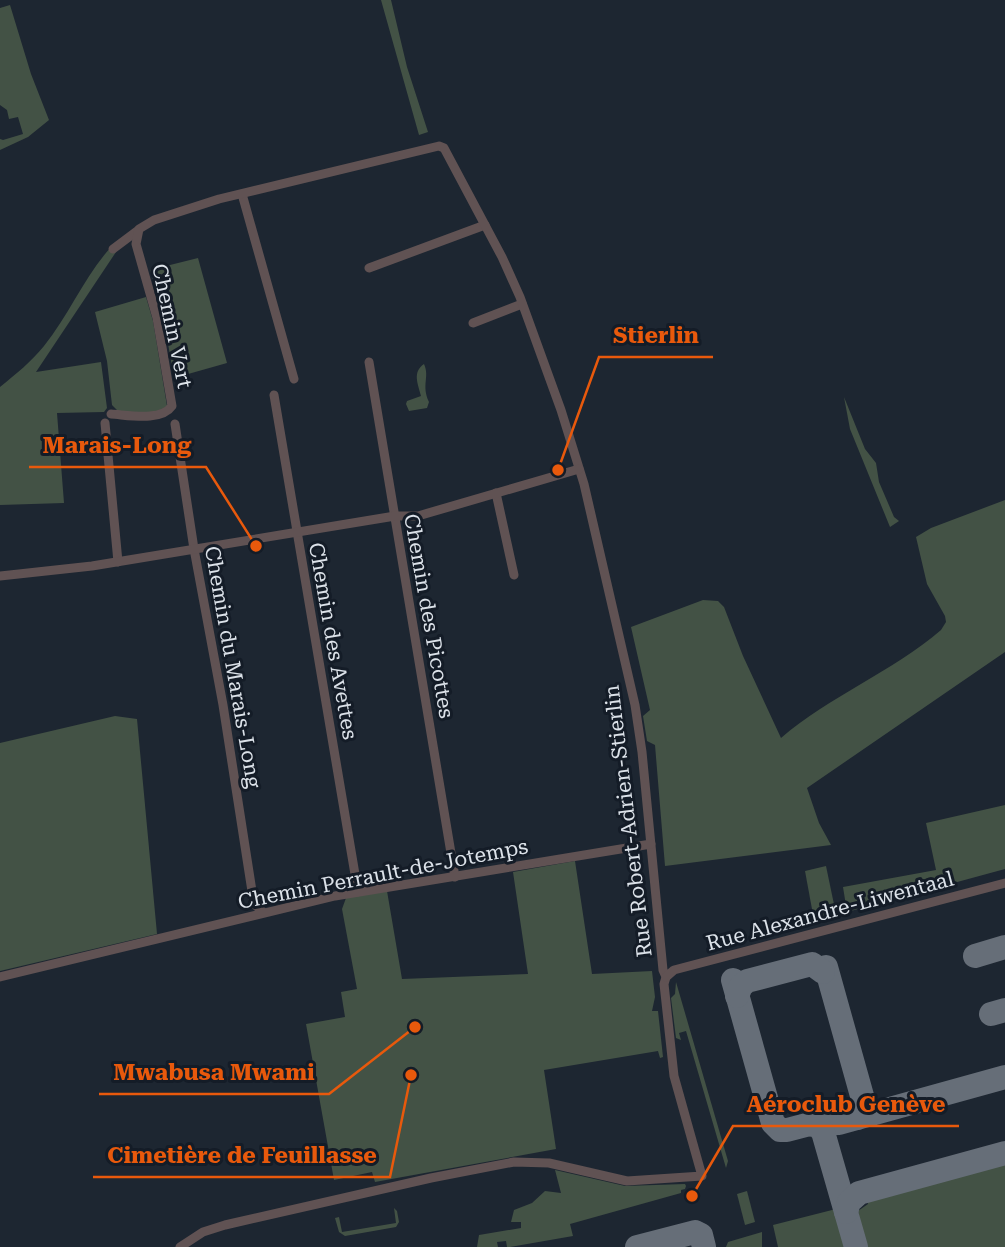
<svg xmlns="http://www.w3.org/2000/svg" width="1005" height="1247" viewBox="0 0 1005 1247" font-family="'Roboto Serif',serif">
	<style>
		.green { fill: #435245 }
		.lines { fill: none; stroke-linecap: round; stroke-linejoin: round }
		.taxiway { stroke: #666e78; stroke-width: 24 }
		.minor { stroke: #605253; stroke-width: 9 }
		.labels { text-anchor: middle; stroke-width: 6; stroke-linejoin: round; paint-order: stroke }
		.street-label { font-size: 21px; fill: #dce2e9; stroke: #141c27 }
		.leader { fill: none; stroke: #e8590c; stroke-width: 2.5 }
		.callout-dot { fill: #e8590c; stroke: #141c27; stroke-width: 2.5 }
		.callout-label { font-size: 23px; text-anchor: middle; font-weight: bold; fill: #e8590c; stroke: #141c27; stroke-width: 6; stroke-linejoin: round; paint-order: stroke }
	</style>
	<rect width="100%" height="100%" fill="#1d2631"/>
	<!-- green -->
	<g class="green">
		<polygon points="381,0 391,0 407,67 428,132 419,135"/>
		<polygon points="10,5 31,74 49,120 28,137 0,150 0,139 3,140 23,134 18,117 9,119 7,110 0,105 0,8"/>
		<path d="M111 247 116 252 36 372 101 362 107 408 104 412 57 413 64 503 0 505V387C16 374 31 362 44 346 69 315 84 277 111 247Z"/>
		<polygon points="198,258 227,363 174,378 162,309 150,270"/>
		<polygon points="146,297 153,321 167,406 162,412 119,412 112,405 107,361 95,312"/>
		<path d="M424 364C430 377 421 385 429 402L427 408 409 411 406 404 407 401 421 396C418 384 412 372 424 364Z"/>
		<polygon points="844,397 865,449 876,463 879,482 894,517 899,521 890,527 850,429"/>
		<path d="M1005 500V652L807 788 819 823 831 845 665 866 655 745 647 741 643 716 650 710 631 627 703 600 718 601 724 607 743 656 781 738C830 696 892 672 941 630L946 622 945 616 927 584 916 537 931 528Z"/>
		<polygon points="115,716 137,719 157,934 0,971 0,743"/>
		<polygon points="1005,805 1005,869 847,912 843,887 936,870 926,823"/>
		<polygon points="575,861 592,974 652,971 655,997 652,1011 658,1011 663,1057 660,1058 658,1051 544,1070 556,1149 375,1182 372,1172 334,1180 306,1024 345,1017 341,992 357,989 342,909 346,898 387,891 402,979 528,974 513,872"/>
		<polygon points="826,866 836,914 814,920 805,871"/>
		<polygon points="676,982 728,1161 726,1168 686,1031 679,1033 681,1040 676,1038 671,998 675,994"/>
		<polygon points="1005,1162 1005,1247 865,1247 858,1224 860,1222 858,1211 868,1204 867,1199"/>
		<polygon points="555,1170 625,1186 685,1184 686,1186 685,1189 681,1190 681,1193 570,1224 573,1236 510,1247 507,1247 506,1241 497,1242 498,1247 477,1247 479,1235 521,1228 521,1222 511,1222 514,1210 532,1203 545,1191 561,1193"/>
		<polygon points="747,1191 755,1222 745,1225 737,1194"/>
		<polygon points="394,1208 397,1211 399,1222 396,1227 345,1236 339,1232 335,1218 339,1217 342,1232 396,1223"/>
		<polygon points="836,1209 846,1247 778,1247 773,1225"/>
		<polygon points="762,1232 762,1247 726,1247 728,1242"/>
	</g>
	<g class="lines">
		<!-- taxiway -->
		<g class="taxiway">
			<polyline points="975,956 1005,947"/>
			<polyline points="826,967 864,1103 864,1111 857,1118"/>
			<polyline points="733,980 773,1123 780,1130 787,1130 810,1124 839,1123 1005,1077"/>
			<polyline points="737,996 741,986 747,981 812,964 823,972"/>
			<polyline points="991,1014 1005,1010"/>
			<polyline points="810,1124 818,1126 823,1132 856,1247"/>
			<polyline points="846,1212 849,1202 859,1193 1005,1153"/>
			<polyline points="637,1247 695,1232 701,1235 704,1247"/>
		</g>
		<!-- minor -->
		<g class="minor">
			<polyline points="242,194 294,379"/>
			<polyline points="113,249 137,231"/>
			<polyline points="369,268 485,225"/>
			<polyline points="473,323 522,304"/>
			<polyline points="369,362 455,877"/>
			<polyline points="274,395 358,892"/>
			<path d="M111 414C128 415 161 422 172 406L157 318 136 244 139 229 154 220 219 199 439 146 444 148 502 257 520 297 561 410 584 484 635 705 642 752 663 970 666 977 664 984 674 1076 702 1176 627 1181 549 1163 514 1162 431 1178 225 1225 203 1232 180 1247"/>
			<polyline points="105,423 118,562"/>
			<polyline points="175,424 194,549 223,705 254,904 263,912"/>
			<polyline points="496,493 514,575"/>
			<polyline points="0,576 92,566 395,516 418,516 579,469"/>
			<polyline points="0,977 335,896 651,844"/>
			<polyline points="666,977 674,970 1005,883"/>
		</g>
	</g>
	<g class="labels">
		<!-- street labels -->
		<g class="street-label">
			<text transform="translate(172 326) rotate(78)" y="7">Chemin Vert</text>
			<text transform="translate(429 616) rotate(80)" y="7">Chemin des Picottes</text>
			<text transform="translate(333 641) rotate(80)" y="7">Chemin des Avettes</text>
			<text transform="translate(233 667) rotate(80)" y="7">Chemin du Marais-Long</text>
			<text transform="translate(628 821) rotate(-97)" y="7">Rue Robert-Adrien-Stierlin</text>
			<text transform="translate(383 874) rotate(-11)" y="7">Chemin Perrault-de-Jotemps</text>
			<text transform="translate(830 911) rotate(-15)" y="7">Rue Alexandre-Liwentaal</text>
		</g>
	</g>
	<!-- callouts -->
	<path class="leader" d="M558 470L599 357H713M256 546L206 467H29M415 1027L329 1094H99M692 1196L733 1126H959M411 1075L390 1177H93"/>
	<g class="callout-dot">
		<circle cx="558" cy="470" r="7"/>
		<circle cx="256" cy="546" r="7"/>
		<circle cx="415" cy="1027" r="7"/>
		<circle cx="692" cy="1196" r="7"/>
		<circle cx="411" cy="1075" r="7"/>
	</g>
	<g class="callout-label">
		<text x="656" y="343">Stierlin</text>
		<text x="117" y="453">Marais-Long</text>
		<text x="214" y="1080">Mwabusa Mwami</text>
		<text x="846" y="1112">Aéroclub Genève</text>
		<text x="242" y="1163">Cimetière de Feuillasse</text>
	</g>
</svg>
